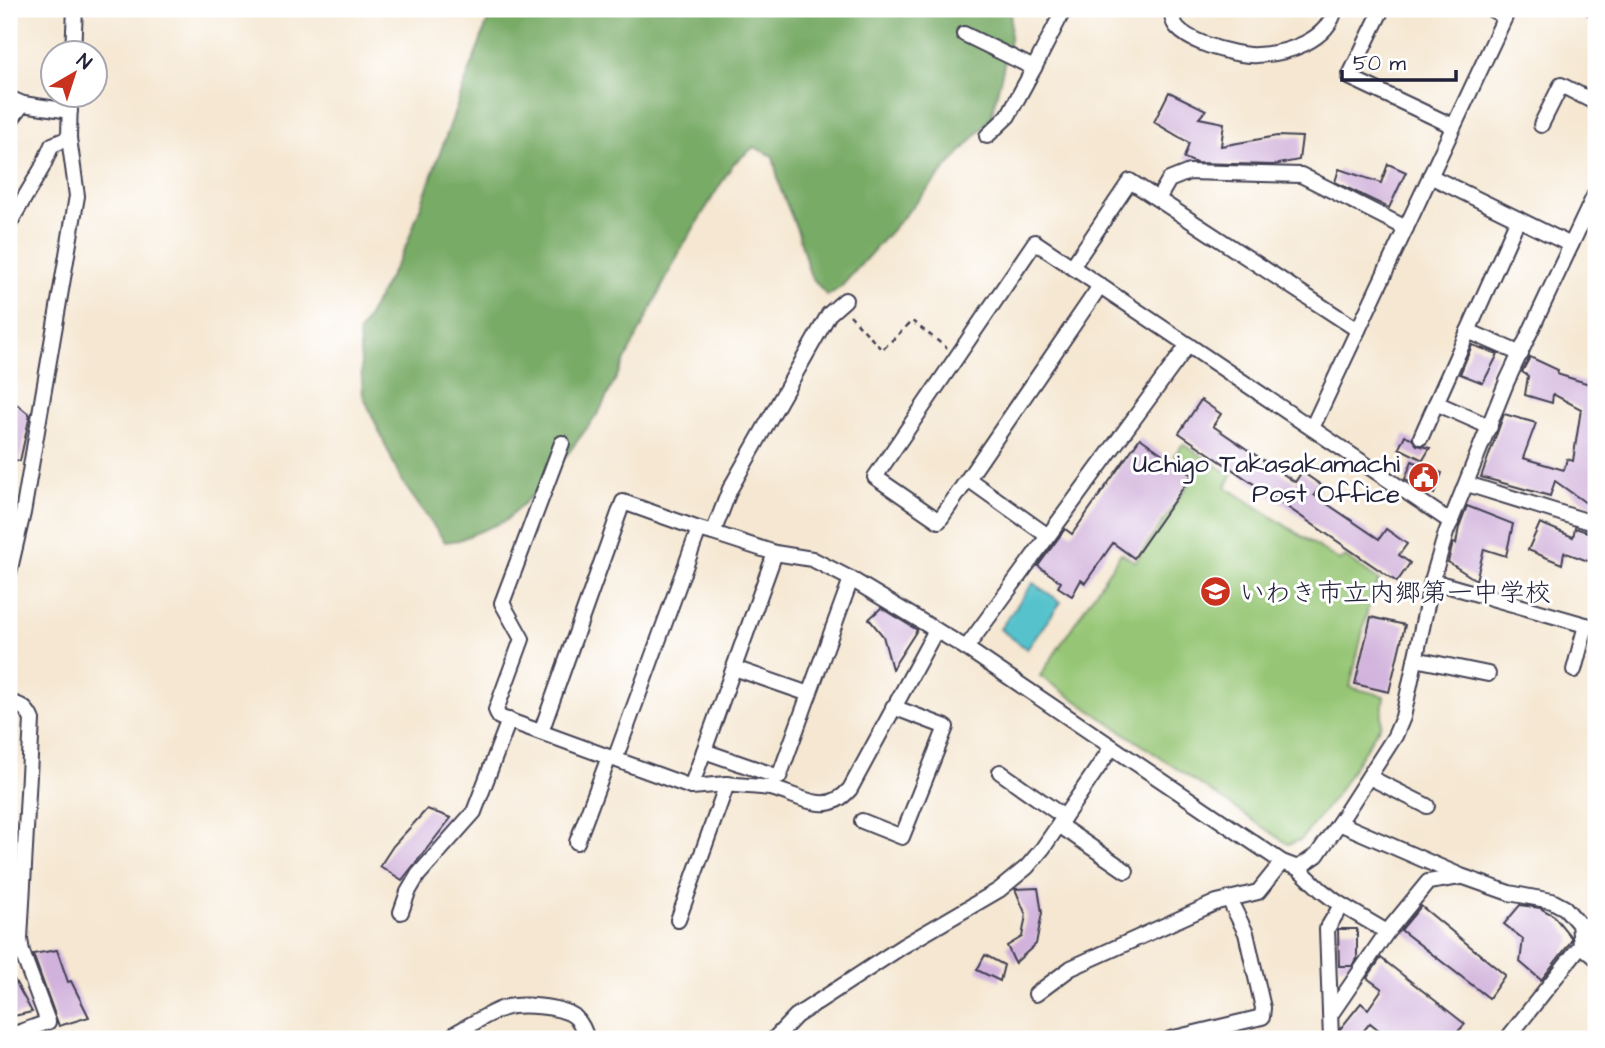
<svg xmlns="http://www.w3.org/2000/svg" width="1605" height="1048" viewBox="0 0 1605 1048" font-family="'Architects Daughter','Klee One',sans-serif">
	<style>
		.green { fill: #96c674; stroke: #5c7458; stroke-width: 2 }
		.forest { fill: #78ab66; stroke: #4d6650; stroke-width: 2 }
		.water { fill: #55c2cc; stroke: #3c7284; stroke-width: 2 }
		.building { fill: #d1b2dc }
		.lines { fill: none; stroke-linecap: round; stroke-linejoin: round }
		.minor-casing { stroke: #424052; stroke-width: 18 }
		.path { stroke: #424052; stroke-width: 2.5; stroke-dasharray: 5 5; stroke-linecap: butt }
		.minor { stroke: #fff; stroke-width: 14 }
		.labels { text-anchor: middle; stroke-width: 6; stroke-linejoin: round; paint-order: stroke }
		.poi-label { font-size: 26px; fill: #22223b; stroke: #fff; text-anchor: end }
	</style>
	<rect width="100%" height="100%" fill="#fff"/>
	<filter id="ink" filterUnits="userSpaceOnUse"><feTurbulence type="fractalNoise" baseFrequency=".0143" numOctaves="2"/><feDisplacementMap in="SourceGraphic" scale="14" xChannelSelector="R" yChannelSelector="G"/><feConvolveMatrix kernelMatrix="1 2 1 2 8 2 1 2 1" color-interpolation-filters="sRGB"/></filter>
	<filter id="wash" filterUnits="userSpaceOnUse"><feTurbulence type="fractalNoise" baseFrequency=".00686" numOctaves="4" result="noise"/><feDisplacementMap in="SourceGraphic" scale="28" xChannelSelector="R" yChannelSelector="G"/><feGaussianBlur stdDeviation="1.57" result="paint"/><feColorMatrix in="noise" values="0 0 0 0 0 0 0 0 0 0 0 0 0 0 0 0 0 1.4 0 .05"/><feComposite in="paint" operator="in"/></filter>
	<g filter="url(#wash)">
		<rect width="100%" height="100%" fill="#f5e7d1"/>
		<!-- green -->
		<polygon class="green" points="1183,444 1232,475 1226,487 1340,561 1346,557 1379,581 1369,604 1350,687 1384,696 1381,724 1337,794 1301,840 1288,844 1040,676 1121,553 1135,562 1197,472 1174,455"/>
		<!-- forest -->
		<polygon class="forest" points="492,9 1011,9 1010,40 991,118 841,287 827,296 810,275 798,232 780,188 773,156 754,147 733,164 681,249 599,412 547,481 505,521 459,540 445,542 401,480 363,395 359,333 407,244"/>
		<!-- water -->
		<polygon class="water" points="1033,583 1061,602 1027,649 1000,629"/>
		<g id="blocks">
			<!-- building -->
			<g class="building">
				<polygon points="1169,92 1206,110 1199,118 1224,123 1221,146 1277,136 1302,137 1299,160 1273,165 1196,163 1184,158 1189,143 1154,122"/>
				<polygon points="1388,164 1406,172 1389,208 1335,182 1339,169 1381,183"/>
				<polygon points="1472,345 1498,354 1483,383 1460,374"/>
				<polygon points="1530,357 1558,370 1557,374 1596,386 1596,510 1555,481 1550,496 1481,477 1504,414 1536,423 1523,458 1564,470 1567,459 1573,461 1581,409 1553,394 1552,403 1525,395 1528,376 1522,372"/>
				<polygon points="9,398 30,415 20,461 9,459"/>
				<polygon points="1201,400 1221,414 1213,426 1295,482 1302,472 1321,485 1314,495 1379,539 1386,529 1407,544 1399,555 1410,563 1397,582 1179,433"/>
				<polygon points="1405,435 1412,439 1417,445 1430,448 1423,460 1399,448"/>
				<polygon points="1140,438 1192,475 1134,558 1113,543 1085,583 1081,580 1072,596 1058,587 1061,582 1038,566 1065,529 1072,534"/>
				<polygon points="1412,461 1442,473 1434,494 1405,479"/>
				<polygon points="1467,506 1513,524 1506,556 1484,549 1476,580 1448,562 1453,543 1456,544 1459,527"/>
				<polygon points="1540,523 1573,537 1575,528 1596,535 1596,564 1564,552 1562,564 1528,550"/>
				<polygon points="881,608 917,630 892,669 883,636 869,619"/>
				<polygon points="1371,617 1405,625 1389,692 1355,684"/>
				<polygon points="427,809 451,818 402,880 380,866 393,846"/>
				<polygon points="1038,888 1042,913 1036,944 1015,963 1007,946 1022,937 1026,915 1015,889"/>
				<polygon points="1520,905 1540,908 1553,915 1571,937 1571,941 1566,948 1541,980 1520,962 1523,939 1504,924"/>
				<polygon points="1421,906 1505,975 1489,998 1401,930"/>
				<polygon points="1338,929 1357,929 1357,959 1352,966 1339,966"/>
				<polygon points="57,950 68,982 71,981 89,1017 59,1026 33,954"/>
				<polygon points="985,955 1004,965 1000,981 977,970"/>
				<polygon points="1381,958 1465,1024 1451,1039 1390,1039 1370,1023 1357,1039 1350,1039 1340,1032 1340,1029 1361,1003 1368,1009 1382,989 1367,978"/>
				<polygon points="9,970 32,1012 9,1017"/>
			</g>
		</g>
	</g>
	<g filter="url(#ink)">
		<use href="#blocks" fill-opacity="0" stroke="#424052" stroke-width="2"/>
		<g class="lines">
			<defs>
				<g id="minor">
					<path d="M1175 9C1158 37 1238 57 1257 55 1286 54 1328 41 1335 9"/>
					<polyline points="1382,9 1349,77 1453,126"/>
					<polyline points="1593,9 1596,11"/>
					<polyline points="964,34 1034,68 1008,116 987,136"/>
					<polyline points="73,52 75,9"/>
					<polyline points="1034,68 1064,9"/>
					<polyline points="9,98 23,104 70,111"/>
					<polyline points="9,122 23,104"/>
					<polyline points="1541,125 1561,85 1596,103"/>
					<polyline points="1430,176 1571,245"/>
					<polyline points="1158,199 1169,180 1189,172 1301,175 1406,228"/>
					<polyline points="9,224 42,168 52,145 69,138"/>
					<polyline points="1072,267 1130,181 1358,330"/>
					<polyline points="1100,286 939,521 875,477 1035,242 1451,522"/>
					<polyline points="1468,331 1521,354"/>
					<polyline points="1436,403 1490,427"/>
					<polyline points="1312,428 1505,17 1491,9"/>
					<polyline points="1421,437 1518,219"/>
					<polyline points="562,443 502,603 522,639 496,710 499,717 691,787 727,784"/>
					<polyline points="968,479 1048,536"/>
					<polyline points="1467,484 1596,524"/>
					<polyline points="713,533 775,553 812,559 851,579 966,648 1282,862 1298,868 1321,890 1338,903 1339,909 1327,929 1331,1039"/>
					<polyline points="9,573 23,513 77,196 69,138 70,94"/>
					<polyline points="1432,581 1596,628"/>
					<polyline points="966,648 1188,345"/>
					<polyline points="1415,659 1488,674"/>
					<polyline points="734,668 809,694"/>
					<polyline points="1574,670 1586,625"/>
					<path d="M9 702C21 705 27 708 32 720L20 939 22 952 48 1022 9 1036"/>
					<polyline points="541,732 623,502 699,529"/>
					<polyline points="704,751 779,777 851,579"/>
					<polyline points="615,759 699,529 713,533 730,489 829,314 845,300"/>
					<polyline points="1000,772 1064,817"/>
					<polyline points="1369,777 1427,806"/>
					<polyline points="691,787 775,553"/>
					<polyline points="862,821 902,837 946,727 893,707"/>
					<polyline points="1339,823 1461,876 1509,893 1552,901 1565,908 1579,924 1581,945 1507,1039"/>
					<polyline points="1059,825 1126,871"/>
					<polyline points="577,842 609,757"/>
					<polyline points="1298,868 1317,855 1339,823 1395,736 1403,717 1432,581 1446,533 1507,381 1596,192"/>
					<polyline points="1338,903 1387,932"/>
					<polyline points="401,912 408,892 418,875 474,812 509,720"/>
					<path d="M678 920 727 784C741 786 756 786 770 788 801 795 825 818 850 789L936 630"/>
					<polyline points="1579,924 1596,930"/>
					<polyline points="1581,945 1596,958"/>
					<polyline points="1036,994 1071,968 1217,902 1258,892 1282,862"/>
					<polyline points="1331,1014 1387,932 1428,882 1460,877"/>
					<path d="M449 1039 456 1033C471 1025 488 1013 504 1008 520 1003 560 1006 574 1016 581 1022 584 1030 587 1039"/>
					<polyline points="774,1039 796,1016 903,946 999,890 1027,867 1043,848 1112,747"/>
					<polyline points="1170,1039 1262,1017 1263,1008 1246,933 1229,899"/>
					<polyline points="1596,1039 1596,1038"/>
				</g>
			</defs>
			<!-- minor casing -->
			<use href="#minor" class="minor-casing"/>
			<!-- path -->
			<polyline class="path" points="850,315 882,350 912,321 947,348"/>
			<!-- minor -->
			<use href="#minor" class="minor"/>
		</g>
	</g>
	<!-- icons -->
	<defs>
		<symbol id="civic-disc" viewBox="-11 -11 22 22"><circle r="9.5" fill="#c8321e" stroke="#fff"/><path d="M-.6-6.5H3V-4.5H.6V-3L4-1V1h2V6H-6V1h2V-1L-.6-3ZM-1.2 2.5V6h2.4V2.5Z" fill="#fff"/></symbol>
		<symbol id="school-disc" viewBox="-11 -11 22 22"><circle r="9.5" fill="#c8321e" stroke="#fff"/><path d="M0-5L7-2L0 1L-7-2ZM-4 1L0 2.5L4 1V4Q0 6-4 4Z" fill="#fff"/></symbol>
	</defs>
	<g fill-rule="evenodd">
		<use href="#civic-disc" x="1406" y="460" width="35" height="35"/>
		<use href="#school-disc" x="1198" y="574" width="35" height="35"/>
	</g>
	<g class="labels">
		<!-- poi labels -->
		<g class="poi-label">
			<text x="1400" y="472">Uchigo Takasakamachi<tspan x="1400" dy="30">Post Office</tspan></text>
			<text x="1239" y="601" text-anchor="start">いわき市立内郷第一中学校</text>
		</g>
	</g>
	<!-- margin -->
	<rect width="1605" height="1048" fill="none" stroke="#fff" stroke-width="35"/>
	<!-- north arrow -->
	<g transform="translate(74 74) rotate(39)"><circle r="33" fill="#ffffff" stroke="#a7a7b1" stroke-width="2"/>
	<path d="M0-5L12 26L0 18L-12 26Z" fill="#c8321e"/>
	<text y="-10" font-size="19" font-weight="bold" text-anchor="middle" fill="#22223b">N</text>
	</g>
	<!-- scale -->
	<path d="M1342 70v10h114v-10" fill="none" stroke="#22223b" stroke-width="3.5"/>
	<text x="1353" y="70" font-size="21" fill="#22223b" stroke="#ffffff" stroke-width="5" paint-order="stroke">50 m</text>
</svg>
